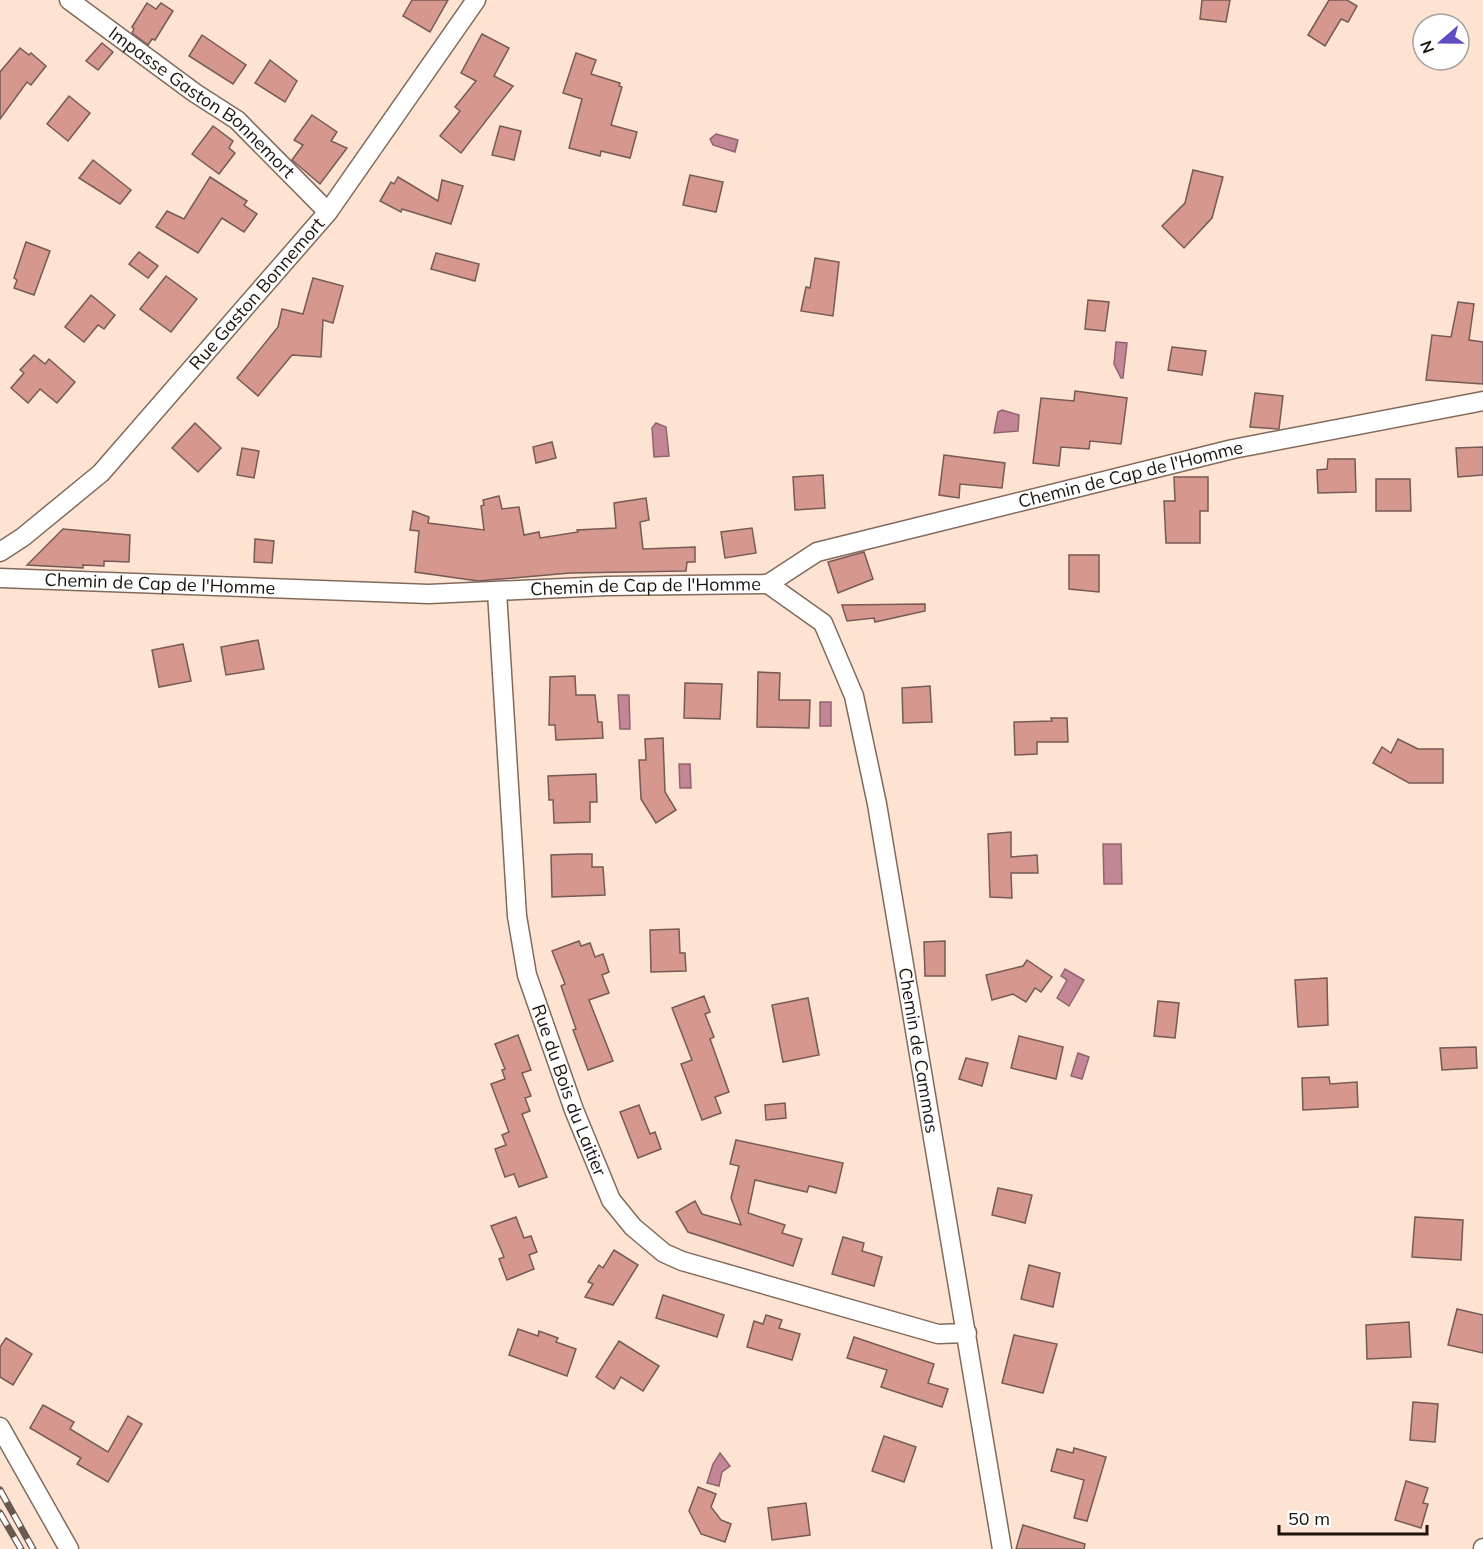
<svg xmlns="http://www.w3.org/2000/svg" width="1483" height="1549" viewBox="0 0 1483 1549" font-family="Mulish,sans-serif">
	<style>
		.water { fill: #c38696; stroke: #91646d; stroke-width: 1.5 }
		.building { fill: #d6978f; stroke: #755a56; stroke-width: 1.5 }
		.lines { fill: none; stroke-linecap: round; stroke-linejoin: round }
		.street-casing { stroke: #816a5c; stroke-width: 21 }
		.street { stroke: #fff; stroke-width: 18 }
		.rail-casing { stroke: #695a50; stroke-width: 7 }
		.rail { stroke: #fff; stroke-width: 4.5; stroke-dasharray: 14; stroke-linecap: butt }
		.labels { text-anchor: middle; stroke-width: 5; stroke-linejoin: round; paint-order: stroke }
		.street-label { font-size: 18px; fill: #1c130d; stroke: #fff }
	</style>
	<rect width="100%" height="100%" fill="#fee3d3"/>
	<!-- water -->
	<g class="water">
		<polygon points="716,134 738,140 735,152 713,145 710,139"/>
		<polygon points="1116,342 1127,343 1123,378 1121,378 1114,364"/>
		<polygon points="1002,410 1019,415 1018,431 994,433 998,412"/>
		<polygon points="656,423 666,427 669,456 654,457 652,428"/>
		<polygon points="618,695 629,695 630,729 620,729"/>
		<rect x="820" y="702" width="11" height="24"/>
		<polygon points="679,764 690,764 691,788 680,788"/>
		<polygon points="1103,844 1121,844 1122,884 1104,884"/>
		<polygon points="1065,969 1084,980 1069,1006 1057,998 1067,980 1061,976"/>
		<polygon points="1078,1053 1089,1057 1082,1079 1071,1076"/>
		<polygon points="720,1453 730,1466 722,1472 719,1486 707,1483 713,1464"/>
	</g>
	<!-- building -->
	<g class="building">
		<polygon points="412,0 448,0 430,32 403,16"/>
		<polygon points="1202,0 1230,0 1226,22 1200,19"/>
		<polygon points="1329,0 1347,0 1357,6 1348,22 1341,19 1325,46 1308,35"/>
		<polygon points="147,3 156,9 161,3 173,11 155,40 152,39 148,45 132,33 134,29 132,27"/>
		<polygon points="482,34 509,48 494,76 513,86 461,153 440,136 460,111 455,107 476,81 461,73"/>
		<polygon points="202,35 246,65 233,84 189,56"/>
		<polygon points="102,43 113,52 98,70 86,61"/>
		<polygon points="20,48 29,55 31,53 46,66 31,85 27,82 0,119 0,72"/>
		<polygon points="576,53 596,60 591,74 620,83 619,86 622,87 611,125 637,132 630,158 601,151 600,156 569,148 582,99 563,93"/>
		<polygon points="270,60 297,81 285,102 255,83"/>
		<polygon points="69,96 90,113 68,141 47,124"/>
		<polygon points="312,115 337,132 331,141 347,148 320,184 292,160 303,145 294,140"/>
		<polygon points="213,126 233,141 229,148 235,153 219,174 192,154"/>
		<polygon points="500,126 521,131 514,160 492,155"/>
		<polygon points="93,160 131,190 120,204 79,178"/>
		<polygon points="1193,170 1223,177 1212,218 1184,248 1162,226 1185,203"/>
		<polygon points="690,175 723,182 716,212 683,205"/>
		<polygon points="210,177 247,201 244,205 257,214 244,232 222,218 198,253 156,227 167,211 184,219"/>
		<polygon points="398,177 438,201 442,180 463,186 451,224 402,209 401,212 380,201 391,182 394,184"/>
		<polygon points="26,242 50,251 34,295 14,288 17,280 14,278"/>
		<polygon points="139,252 158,266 148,278 129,264"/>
		<polygon points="436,253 479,264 475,281 431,269"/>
		<polygon points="815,258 839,262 833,316 801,311 806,287 810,288"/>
		<polygon points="166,276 197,299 171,332 140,309"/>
		<polygon points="313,278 343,286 333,323 323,320 321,357 292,355 258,396 237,378 278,327 282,309 303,314"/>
		<polygon points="91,295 115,315 104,329 98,325 84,342 65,327"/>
		<polygon points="1088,300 1109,302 1105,331 1085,329"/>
		<polygon points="1458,302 1474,304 1469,340 1483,342 1483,384 1426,380 1432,335 1451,337"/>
		<polygon points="1172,347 1206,351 1202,375 1168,370"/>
		<polygon points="34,355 45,364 49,359 75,382 57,403 40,389 28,403 11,388 24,373 20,370"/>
		<polygon points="1075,391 1127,398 1121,444 1090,441 1089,449 1061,447 1059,466 1033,463 1041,398 1074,401"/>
		<polygon points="1255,393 1283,396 1279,429 1250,427"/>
		<polygon points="195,423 221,448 198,472 172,448"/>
		<polygon points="552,442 556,458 536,463 533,447"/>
		<polygon points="1483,447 1483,475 1458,477 1456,448"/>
		<polygon points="242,448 259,451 254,478 237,475"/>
		<polygon points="944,455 1005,463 1002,488 960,484 959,498 939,495"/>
		<polygon points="1328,459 1355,459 1356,492 1318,493 1317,470 1327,469"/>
		<polygon points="823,475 825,508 795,510 793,477"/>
		<polygon points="1174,477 1208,477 1208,511 1200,511 1200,543 1166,543 1164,501 1175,501"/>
		<polygon points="1376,479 1410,479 1411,511 1376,511"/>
		<polygon points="499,496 502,509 519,507 524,535 539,532 540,538 578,532 577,530 616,528 614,503 646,498 649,520 640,522 643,549 695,547 695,562 687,562 686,571 570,573 478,581 415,572 419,531 410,530 413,511 429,517 428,523 484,530 481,506 484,505 483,500"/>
		<polygon points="752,528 756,553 725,558 721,532"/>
		<polygon points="63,529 130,535 129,562 104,561 104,566 83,565 83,568 27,565"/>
		<polygon points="255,539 274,541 272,563 254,562"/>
		<polygon points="864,552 873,579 838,593 828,562"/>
		<polygon points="1069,555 1099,555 1099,592 1069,589"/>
		<polygon points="925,604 925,611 875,622 874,618 847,621 842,605"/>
		<polygon points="258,640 264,669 226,675 221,647"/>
		<polygon points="183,644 191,681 159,687 152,650"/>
		<polygon points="758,672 780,673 779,700 810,700 809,728 757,727"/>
		<polygon points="575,676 576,695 595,695 598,722 602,722 603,738 556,740 555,725 549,725 550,677"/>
		<polygon points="685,683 722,684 720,719 684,718"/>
		<polygon points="930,686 932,722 903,723 902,688"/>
		<polygon points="1051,718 1067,718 1068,742 1037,742 1037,754 1015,755 1014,722 1052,721"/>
		<polygon points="663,738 665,792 676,810 656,823 641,799 639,760 646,760 645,739"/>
		<polygon points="1398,739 1418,749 1443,749 1443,783 1409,783 1373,763 1382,747 1391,753"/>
		<polygon points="596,774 597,802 590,802 590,822 554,823 553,800 549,800 548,776"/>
		<polygon points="1011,832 1011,857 1037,855 1038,873 1011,873 1012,898 990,897 988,834"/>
		<polygon points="578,854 592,854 592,867 603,867 605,895 552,897 551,855"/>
		<polygon points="679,929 680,953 685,953 686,971 651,972 650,930"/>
		<polygon points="579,941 581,946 590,943 595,957 603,954 609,972 602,975 609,993 589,1000 613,1061 588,1070 573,1030 576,1029 561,986 565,984 552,951"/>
		<polygon points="945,941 945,976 925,976 924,942"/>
		<polygon points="1027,960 1052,977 1041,992 1035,988 1026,1002 1013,994 992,1000 986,975 1023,966"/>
		<polygon points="1327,978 1328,1025 1298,1027 1295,980"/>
		<polygon points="704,996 710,1012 705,1014 714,1037 710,1039 729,1092 715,1097 721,1113 702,1120 681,1064 692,1060 672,1008"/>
		<polygon points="808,998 819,1055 783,1062 772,1005"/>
		<polygon points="1158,1001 1179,1003 1175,1038 1154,1036"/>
		<polygon points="518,1035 531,1070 522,1073 531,1096 525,1098 530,1111 522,1114 547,1177 519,1187 514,1174 505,1177 495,1149 506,1145 502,1135 509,1132 491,1084 505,1079 502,1070 505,1069 495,1044"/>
		<polygon points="1019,1036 1063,1047 1056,1079 1011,1068"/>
		<polygon points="1476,1047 1477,1068 1442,1070 1440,1048"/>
		<polygon points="966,1058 988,1063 982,1086 959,1079"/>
		<polygon points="1329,1077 1330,1084 1357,1082 1358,1107 1303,1110 1302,1078"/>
		<polygon points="785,1103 786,1118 766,1120 765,1105"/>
		<polygon points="639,1105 650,1134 655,1132 661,1149 638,1158 620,1112"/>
		<polygon points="736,1140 843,1163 836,1193 809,1186 807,1192 755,1180 748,1213 785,1225 782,1233 802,1239 793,1266 688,1232 676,1212 695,1201 702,1214 741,1225 731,1198 739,1166 730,1164"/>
		<polygon points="998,1188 1032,1195 1025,1223 992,1215"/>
		<polygon points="516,1217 524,1238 531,1236 537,1252 529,1255 534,1269 507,1280 499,1259 504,1257 491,1226"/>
		<polygon points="1415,1217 1463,1220 1461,1260 1412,1257"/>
		<polygon points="843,1237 864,1243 862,1251 882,1257 874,1286 832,1274"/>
		<polygon points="614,1250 638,1265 613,1305 585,1297 593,1284 588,1282 599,1265 603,1268"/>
		<polygon points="1029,1265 1060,1273 1053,1307 1021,1299"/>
		<polygon points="663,1295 724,1315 717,1337 656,1318"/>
		<polygon points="1457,1309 1483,1315 1483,1353 1448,1345"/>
		<polygon points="766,1315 782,1320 779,1328 800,1334 792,1360 747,1347 754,1321 763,1324"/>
		<polygon points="1409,1322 1411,1357 1367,1359 1366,1325"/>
		<polygon points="518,1329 538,1336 539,1331 558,1338 556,1342 576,1349 567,1376 509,1355"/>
		<polygon points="1014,1335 1057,1344 1043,1393 1002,1383"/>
		<polygon points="854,1337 934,1364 928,1383 948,1389 942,1407 881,1387 887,1370 847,1358"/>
		<polygon points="6,1338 32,1354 13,1385 0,1377 0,1347"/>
		<polygon points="619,1341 659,1366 643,1391 621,1377 614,1389 596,1377"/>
		<polygon points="1413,1402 1438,1404 1435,1442 1410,1440"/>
		<polygon points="43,1405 74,1422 70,1429 108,1452 128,1416 142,1424 108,1482 77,1464 81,1458 30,1428"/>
		<polygon points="884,1436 916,1447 904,1482 872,1471"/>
		<polygon points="1074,1448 1106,1457 1087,1521 1074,1518 1084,1480 1051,1471 1057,1449 1073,1453"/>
		<polygon points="1406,1481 1428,1488 1423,1503 1428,1504 1421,1528 1395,1520"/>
		<polygon points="698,1487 716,1494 711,1507 721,1520 731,1524 725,1542 701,1534 689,1511"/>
		<polygon points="806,1503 810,1535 772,1540 768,1508"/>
		<polygon points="1023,1525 1085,1544 1084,1549 1016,1549"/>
	</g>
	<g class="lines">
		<defs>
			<g id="street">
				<path id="s1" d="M69 0 195 93 237 120 328 212"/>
				<path id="s2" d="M0 552 23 537 101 473 328 212 476 0"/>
				<path id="s3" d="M0 578 429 594 607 586 768 584 817 552 1233 449 1483 401"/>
				<path id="s4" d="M768 584 823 623 854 696 877 804 1002 1549"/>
				<path id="s5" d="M497 592 517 916 527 975 574 1110 611 1200 633 1227 664 1253 682 1261 938 1334 967 1333"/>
				<polyline points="0,1427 69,1549"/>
				<polyline points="1483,1549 1483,1548"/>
			</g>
		</defs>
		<!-- street casing -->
		<use href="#street" class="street-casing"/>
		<!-- street -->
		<use href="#street" class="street"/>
		<defs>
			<g id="rail">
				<polyline points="0,1490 33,1549"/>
				<polyline points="0,1513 21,1549"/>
			</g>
		</defs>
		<!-- rail casing -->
		<use href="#rail" class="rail-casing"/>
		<!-- rail -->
		<use href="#rail" class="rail"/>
	</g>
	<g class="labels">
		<!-- street labels -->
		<g class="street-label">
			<text dy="6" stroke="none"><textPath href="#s1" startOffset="168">Impasse Gaston Bonnemort</textPath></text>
			<text dy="6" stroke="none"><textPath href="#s2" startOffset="366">Rue Gaston Bonnemort</textPath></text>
			<text dy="6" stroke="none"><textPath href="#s3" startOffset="1150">Chemin de Cap de l'Homme</textPath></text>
			<text dy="6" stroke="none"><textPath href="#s3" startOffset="160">Chemin de Cap de l'Homme</textPath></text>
			<text dy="6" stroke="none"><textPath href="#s3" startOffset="646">Chemin de Cap de l'Homme</textPath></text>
			<text dy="6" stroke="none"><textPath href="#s4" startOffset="507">Chemin de Cammas</textPath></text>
			<text dy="6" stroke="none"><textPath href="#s5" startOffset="507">Rue du Bois du Laitier</textPath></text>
		</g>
	</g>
	<!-- north arrow -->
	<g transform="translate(1441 42) rotate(250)"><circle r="28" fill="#ffffff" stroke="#a4a19e" stroke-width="1.5"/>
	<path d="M0-4.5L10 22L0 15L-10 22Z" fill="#614cc4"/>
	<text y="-9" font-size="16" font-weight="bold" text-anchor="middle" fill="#1c130d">N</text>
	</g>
	<!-- scale -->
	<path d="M1279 1525v9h148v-9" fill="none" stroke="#1c130d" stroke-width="3"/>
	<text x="1288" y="1525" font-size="18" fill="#1c130d" stroke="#ffffff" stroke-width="4.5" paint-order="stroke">50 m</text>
</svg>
